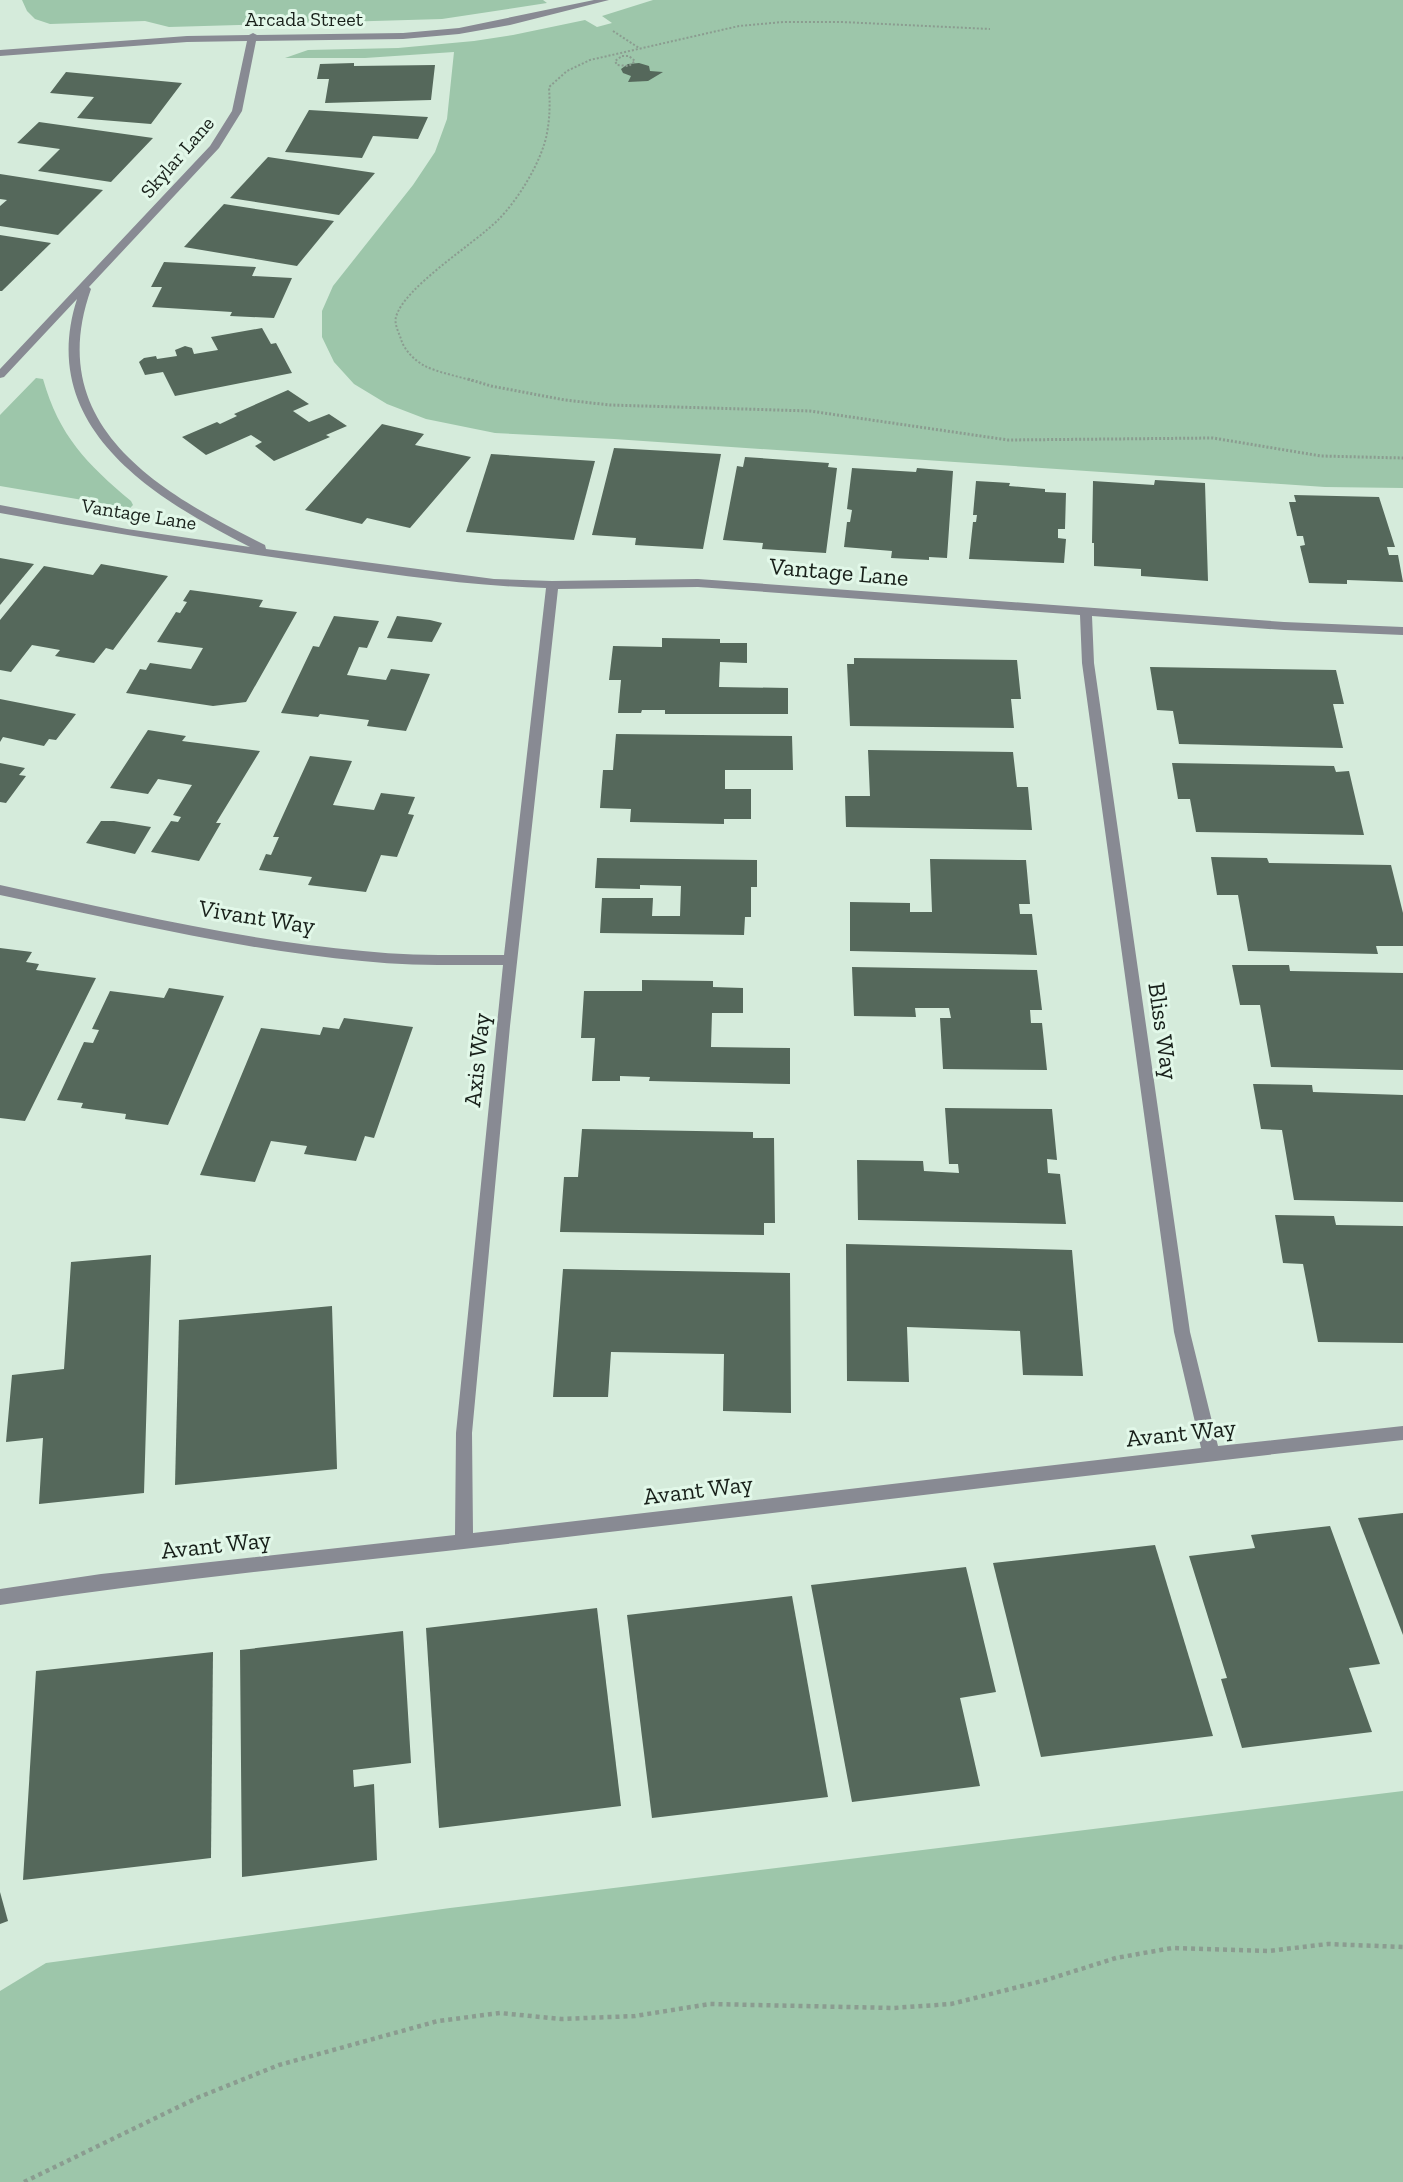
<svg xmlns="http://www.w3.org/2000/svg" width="1403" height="2182" viewBox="0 0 1403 2182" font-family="'Zilla Slab',serif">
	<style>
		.green { fill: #9dc6aa }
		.building { fill: #55685b }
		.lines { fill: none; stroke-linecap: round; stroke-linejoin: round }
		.path-far2 { stroke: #8b9c90; stroke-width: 2; stroke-dasharray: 2 2; stroke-linecap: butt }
		.path-far1 { stroke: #8b9c90; stroke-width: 3; stroke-dasharray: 2 2; stroke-linecap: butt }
		.path { stroke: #8b9c90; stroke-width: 4.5; stroke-dasharray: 4 4; stroke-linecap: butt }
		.minor { fill: #888a93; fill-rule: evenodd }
		.labels { text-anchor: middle; stroke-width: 6; stroke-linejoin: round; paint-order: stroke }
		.far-street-label { font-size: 20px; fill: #18201a; stroke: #e2f8e9 }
		.street-label { font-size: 24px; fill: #18201a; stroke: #e2f8e9 }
	</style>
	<rect width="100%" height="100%" fill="#d5ebdb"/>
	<!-- green -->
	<g class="green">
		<polygon points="22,0 543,0 547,3 442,19 169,27 145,21 50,24 35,19 27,11"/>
		<polygon points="653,0 1403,0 1403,488 1325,487 614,439 495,433 426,419 387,404 354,384 334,362 322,337 322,311 333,286 413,185 435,152 447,119 454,52 365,58 285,58 308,50 398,48 474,41 513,35 585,20 597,27 612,23 602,16"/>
		<path d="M36 378 43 379C59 436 87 464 131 501L133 505 130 508 0 486V415Z"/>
		<polygon points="1403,1791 1403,2182 0,2182 0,1991 46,1963 450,1908"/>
	</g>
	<!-- building -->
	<g class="building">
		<polygon points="354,63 354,66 435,65 431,100 325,103 329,79 317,79 320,64"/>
		<polygon points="639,63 649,66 650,71 663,72 648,81 628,82 631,76 623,73 621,69 628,64"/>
		<polygon points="66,72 182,83 151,124 77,118 94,97 50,93"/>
		<polygon points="309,110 428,117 418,139 373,136 362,158 285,152"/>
		<polygon points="39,122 153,138 111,182 38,171 60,149 17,143"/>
		<polygon points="268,157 375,173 339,215 230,198"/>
		<polygon points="0,174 103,190 58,235 0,226 0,206 7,200 0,199"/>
		<polygon points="224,204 334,221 297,266 184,247"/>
		<polygon points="0,235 51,243 2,291 0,291"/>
		<polygon points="164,262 256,267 252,276 292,278 274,318 230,316 232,312 152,307 162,287 151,287"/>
		<polygon points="262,328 271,344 276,343 292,373 175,396 163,372 145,375 139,362 144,358 156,356 157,359 177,356 175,350 185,346 192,348 194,354 218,350 211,337"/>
		<polygon points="288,390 309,404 293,411 309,422 329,414 347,426 326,435 330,437 274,461 255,446 262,442 251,435 206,455 182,437 217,422 220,424 237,416 234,414"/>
		<polygon points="382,424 424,434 415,445 471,457 410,528 367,518 362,524 305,510"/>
		<polygon points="614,448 721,454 703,549 635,545 636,538 592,535"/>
		<polygon points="491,454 595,461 574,540 466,532"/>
		<polygon points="745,457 829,463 828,467 837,468 826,553 762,549 763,543 723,540 737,466 743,467"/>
		<polygon points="852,468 916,472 917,468 953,471 947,558 929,557 929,560 891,558 892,551 844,547 847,522 850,522 852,510 847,509"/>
		<polygon points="1155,480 1205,483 1208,581 1141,576 1141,569 1094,566 1094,543 1092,543 1093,481 1154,485"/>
		<polygon points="976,481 1010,483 1009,486 1045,489 1045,492 1066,493 1065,529 1058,529 1058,538 1066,539 1064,563 969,559 973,522 976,522 977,515 973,515"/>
		<polygon points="1294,495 1379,497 1395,547 1387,547 1389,555 1398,555 1403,582 1347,580 1347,584 1309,583 1300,546 1305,545 1303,536 1297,536 1289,502 1296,502"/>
		<polygon points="0,558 34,564 0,605"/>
		<polygon points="101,564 168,576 113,650 106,648 94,663 55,656 60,650 32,645 11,672 0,670 0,620 44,566 93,575"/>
		<polygon points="190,590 263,600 259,607 297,612 246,702 213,706 126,693 140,669 146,670 150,663 191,669 203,648 157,642 176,612 180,613 187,602 183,601"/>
		<polygon points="334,616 379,621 367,648 359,647 347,675 386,680 391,669 430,674 406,731 367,726 369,720 320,714 318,717 281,713 313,646 319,647"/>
		<polygon points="397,616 430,620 442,623 432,642 387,638"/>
		<polygon points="662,638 720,639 720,643 747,643 747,663 720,662 719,687 788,688 788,714 665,714 665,710 642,710 641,713 618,713 621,680 609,680 613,646 662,647"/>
		<polygon points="854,658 1017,660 1021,699 1011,699 1014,728 850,726 847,664 854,664"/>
		<polygon points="1150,667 1336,670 1344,704 1333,704 1343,748 1179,744 1173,711 1157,710"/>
		<polygon points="0,699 76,714 56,740 49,739 44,746 3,737 0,742"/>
		<polygon points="148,730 186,736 182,741 260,751 216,823 221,823 199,861 151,852 171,821 178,822 181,817 173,815 192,785 158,779 148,794 110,788"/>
		<polygon points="616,734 792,736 793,770 725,770 725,789 751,789 751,819 724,819 724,824 630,822 631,809 600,808 603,770 613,770"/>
		<polygon points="868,750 1013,752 1017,787 1028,787 1032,830 846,827 845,796 870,796"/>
		<polygon points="310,756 352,761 333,805 374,810 381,793 415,797 408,814 414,815 397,857 381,855 366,892 308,885 312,877 259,870 266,854 271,855 279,837 273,837"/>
		<polygon points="0,763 25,768 19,775 26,776 6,803 0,802"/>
		<polygon points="1172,763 1334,766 1336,772 1349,771 1364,835 1196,832 1190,799 1178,799"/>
		<polygon points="101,821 114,821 151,827 135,854 86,843"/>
		<polygon points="1211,857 1267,858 1269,863 1391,865 1403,913 1403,946 1376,946 1378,954 1248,951 1238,895 1217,895"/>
		<polygon points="597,858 757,860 757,887 751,887 751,917 745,917 744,935 600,933 602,898 653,898 652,916 680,916 681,886 640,885 640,889 595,888"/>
		<polygon points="930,859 1026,860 1030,904 1019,904 1020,914 1032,914 1037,955 850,951 850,902 910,903 910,912 932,912"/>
		<polygon points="0,948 32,952 26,962 39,964 36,970 96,978 25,1121 0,1118"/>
		<polygon points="1232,965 1289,965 1290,971 1403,973 1403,1070 1271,1067 1260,1005 1240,1005"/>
		<polygon points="852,967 1037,970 1042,1010 1030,1010 1031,1023 1042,1023 1047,1070 943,1069 940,1018 951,1018 949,1008 915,1008 916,1017 854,1016"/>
		<polygon points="642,980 713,981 713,987 743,988 743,1013 712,1013 711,1047 790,1048 790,1084 649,1081 650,1077 620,1076 620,1081 592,1081 595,1038 581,1038 584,991 642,991"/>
		<polygon points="169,988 224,996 168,1125 125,1119 126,1114 81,1108 83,1103 57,1100 84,1042 93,1043 99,1030 92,1029 110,991 164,998"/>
		<polygon points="344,1018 413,1027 374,1138 365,1136 356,1161 304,1154 307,1146 271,1141 255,1182 200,1175 261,1028 320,1035 323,1027 339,1029"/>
		<polygon points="1253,1084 1312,1085 1313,1092 1403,1095 1403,1202 1294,1200 1282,1130 1261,1129"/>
		<polygon points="945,1108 1052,1109 1057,1160 1047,1159 1048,1173 1060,1174 1066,1224 858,1220 857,1160 923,1161 924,1171 959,1173 958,1164 949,1164"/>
		<polygon points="582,1129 753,1132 753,1138 774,1138 775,1223 764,1223 764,1235 560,1232 564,1177 578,1177"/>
		<polygon points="1275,1215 1334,1216 1336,1225 1403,1226 1403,1343 1318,1342 1303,1264 1283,1263"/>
		<polygon points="846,1244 1072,1250 1083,1376 1023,1375 1020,1331 907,1327 909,1382 847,1381"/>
		<polygon points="151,1255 144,1493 39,1504 43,1438 6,1442 12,1375 64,1369 71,1262"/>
		<polygon points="563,1269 790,1273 791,1413 723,1411 724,1354 611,1352 608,1397 553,1397"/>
		<polygon points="332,1306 337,1469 175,1485 179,1320"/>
		<polygon points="1403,1513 1403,1635 1358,1518"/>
		<polygon points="1330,1526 1380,1664 1349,1668 1372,1732 1242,1748 1221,1679 1227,1678 1189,1556 1255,1548 1251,1535"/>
		<polygon points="1155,1545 1213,1736 1041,1757 993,1563"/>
		<polygon points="966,1567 996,1692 960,1698 980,1786 852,1802 811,1585"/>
		<polygon points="792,1596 828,1797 652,1818 627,1615"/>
		<polygon points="597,1608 621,1806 439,1828 426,1628"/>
		<polygon points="403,1631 411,1763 353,1770 354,1787 374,1784 377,1860 242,1877 240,1650"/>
		<polygon points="213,1652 211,1858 23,1880 36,1671"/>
		<polygon points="0,1892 8,1921 0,1924"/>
	</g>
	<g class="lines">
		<!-- path-far2 -->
		<g class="path-far2">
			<polyline points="613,31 639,48"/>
			<polygon points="622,56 629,56 635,61 629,66 617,65 615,61"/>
			<path d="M473 381C458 376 439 373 425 366 415 361 404 350 401 339 399 333 394 324 396 317 404 287 474 244 498 220 518 200 542 161 547 133 550 117 550 103 549 87L567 71 590 60 739 26 783 22H842L990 29"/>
		</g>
		<!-- path-far1 -->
		<polyline class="path-far1" points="468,379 491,386 565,400 610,405 810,411 1008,440 1213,438 1321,456 1403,458"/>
		<!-- path -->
		<polyline class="path" points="24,2182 199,2097 279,2065 438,2021 500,2013 561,2019 635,2016 710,2004 893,2008 951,2004 1046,1980 1116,1958 1172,1948 1268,1951 1328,1944 1403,1947"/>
		<!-- minor -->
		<path class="minor" d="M594 0H609L510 25 459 34 403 39 256 41 242 111 219 148 89 287 91 289C42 427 161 493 265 545L266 549 494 579 552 581 698 579 1284 622 1403 627V635L1284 630 1092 616 1094 663 1190 1332 1218 1446 1403 1426V1440C1132 1469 863 1503 592 1534 395 1558 197 1575 0 1605V1589L101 1574 455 1535 456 1433 503 965C456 965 409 966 362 961 240 950 119 920 0 895V885C120 911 241 940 363 951 410 956 457 955 504 955L546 588C465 586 386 573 306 562 203 547 102 532 0 513V505L127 529 250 547C153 498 36 427 77 299L4 377 0 378V369L210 146 232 111 247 41 187 42 0 56V50L187 36 249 35 253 33 257 35 403 33 459 28ZM698 587 1080 615 1082 663 1174 1332 1201 1448 473 1533 472 1433 510 1026 558 589Z"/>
	</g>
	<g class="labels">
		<!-- far-street labels -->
		<g class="far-street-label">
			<text x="304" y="26">Arcada Street</text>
			<text transform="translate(177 157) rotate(-49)" y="7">Skylar Lane</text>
			<text transform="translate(139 514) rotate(9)" y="7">Vantage Lane</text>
		</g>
		<!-- street labels -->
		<g class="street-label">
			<text transform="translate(839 572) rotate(5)" y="8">Vantage Lane</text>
			<text transform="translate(257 917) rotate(9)" y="8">Vivant Way</text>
			<text transform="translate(1163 1031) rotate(82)" y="8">Bliss Way</text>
			<text transform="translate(477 1060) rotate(-84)" y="8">Axis Way</text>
			<text transform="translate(1181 1433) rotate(-6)" y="8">Avant Way</text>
			<text transform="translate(698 1490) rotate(-7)" y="8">Avant Way</text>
			<text transform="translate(216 1545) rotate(-6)" y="8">Avant Way</text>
		</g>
	</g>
</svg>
